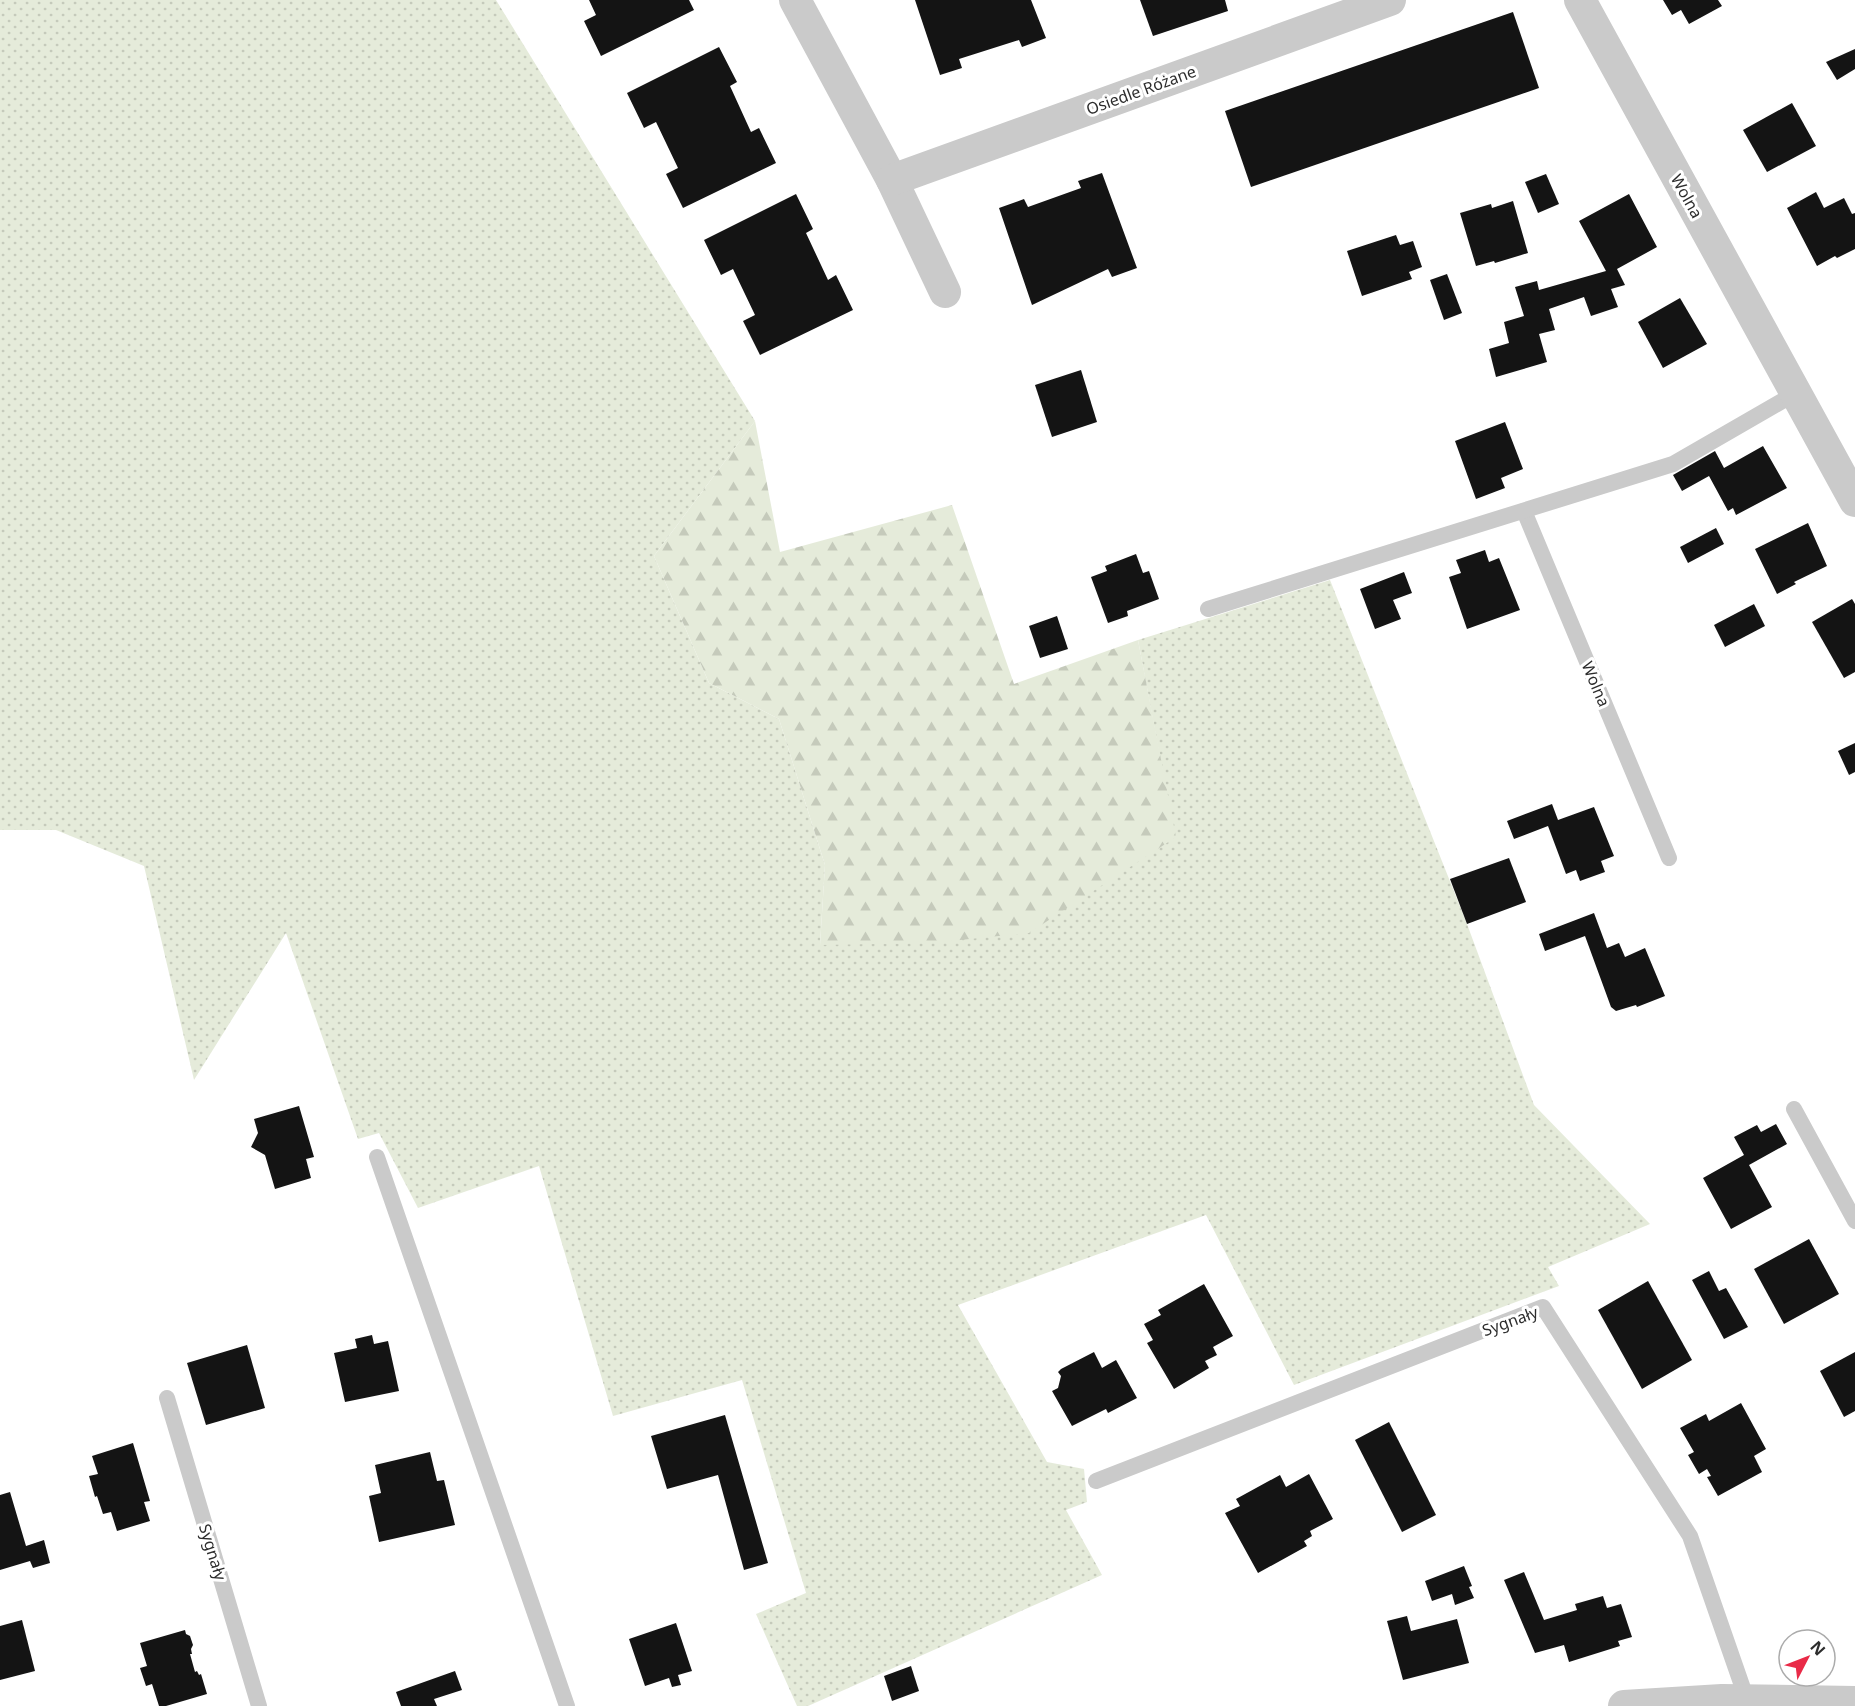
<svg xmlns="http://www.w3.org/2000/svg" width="1855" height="1706" viewBox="0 0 1855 1706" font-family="'Noto Sans',sans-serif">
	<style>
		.grass { fill: url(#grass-dots) }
		.forest { fill: url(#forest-firs) }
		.building { fill: #141414 }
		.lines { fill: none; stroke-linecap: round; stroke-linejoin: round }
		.service { stroke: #cacaca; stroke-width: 16 }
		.minor { stroke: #cacaca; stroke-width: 32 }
		.labels { text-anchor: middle; stroke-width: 6; stroke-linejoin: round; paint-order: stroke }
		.street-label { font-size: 16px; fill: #2d2d2d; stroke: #fff }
	</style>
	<defs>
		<pattern id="grass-dots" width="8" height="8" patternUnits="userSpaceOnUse" patternTransform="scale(1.5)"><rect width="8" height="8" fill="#e5ebda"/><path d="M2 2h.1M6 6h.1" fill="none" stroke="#c5cabb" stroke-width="1.8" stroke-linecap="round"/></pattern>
		<pattern id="forest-firs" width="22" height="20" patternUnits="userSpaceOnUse" patternTransform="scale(1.5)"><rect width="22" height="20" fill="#e5ebda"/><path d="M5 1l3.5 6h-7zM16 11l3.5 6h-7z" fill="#c5cabb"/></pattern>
	</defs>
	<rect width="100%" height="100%" fill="#fff"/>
	<!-- grass -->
	<polygon class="grass" points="0,0 496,0 755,421 654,556 709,683 779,719 825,865 820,945 1175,837 1138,640 1330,580 1467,924 1534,1105 1650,1224 1548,1267 1559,1286 1294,1385 1206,1215 958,1305 1047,1462 1084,1469 1087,1502 1066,1510 1102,1575 808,1706 797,1706 756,1614 806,1593 742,1380 613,1416 539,1166 418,1208 379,1133 358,1139 286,933 194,1080 144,866 56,830 0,830"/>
	<!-- forest -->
	<polygon class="forest" points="755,421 780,552 952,505 1014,684 1138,640 1176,837 1029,933 931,943 820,945 825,865 779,719 709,683 654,556"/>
	<!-- building -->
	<g class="building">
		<polygon points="589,0 689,0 694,10 601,56 584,21 596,15"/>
		<polygon points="915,0 1031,0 1046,38 1022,47 1019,40 959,59 962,68 940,75"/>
		<polygon points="1140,0 1225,0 1228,11 1153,36"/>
		<polygon points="1663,0 1718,0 1722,6 1689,24 1681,10 1672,15"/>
		<polygon points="1513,12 1539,88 1251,187 1225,111"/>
		<polygon points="719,47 737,82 730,86 751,132 759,128 776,163 683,208 666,174 678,168 656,122 644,128 627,93"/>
		<polygon points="1855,49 1855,69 1837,80 1826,62"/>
		<polygon points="1792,103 1816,146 1767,172 1743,130"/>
		<polygon points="1102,173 1137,268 1112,277 1108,269 1032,305 999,208 1024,199 1028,207 1081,188 1078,181"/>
		<polygon points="1546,174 1559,204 1538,213 1525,182"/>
		<polygon points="1816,192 1824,208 1844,198 1852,214 1855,213 1855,249 1837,258 1835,256 1817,266 1787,208"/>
		<polygon points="796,194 813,229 806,233 828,280 836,275 853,310 760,355 743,321 755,315 733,269 721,275 704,240"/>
		<polygon points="1629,194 1657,247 1617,269 1625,285 1611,289 1618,307 1591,316 1584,297 1549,309 1555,330 1539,334 1547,362 1496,377 1489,349 1509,343 1504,322 1524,316 1515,287 1537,281 1539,290 1606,271 1579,221"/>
		<polygon points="1513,201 1528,253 1495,263 1494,261 1476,266 1460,213 1491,204 1492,208"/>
		<polygon points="1396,235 1400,245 1413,241 1422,267 1409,272 1412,279 1362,296 1347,251"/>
		<polygon points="1447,274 1462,313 1444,320 1430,280"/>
		<polygon points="1680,298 1707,344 1663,368 1638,322"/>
		<polygon points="1081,370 1097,422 1052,437 1035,385"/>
		<polygon points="1505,422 1523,469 1501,478 1505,488 1476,499 1455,441"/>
		<polygon points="1763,446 1787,488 1736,515 1733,508 1728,511 1709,476 1682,491 1673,475 1715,451 1724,468"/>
		<polygon points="1808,523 1827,566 1794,582 1796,584 1777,594 1755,549"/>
		<polygon points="1716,528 1724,544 1688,563 1680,547"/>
		<polygon points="1485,550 1489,562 1499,558 1520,610 1467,629 1449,577 1461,573 1456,560"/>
		<polygon points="1136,554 1143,573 1149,571 1159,599 1127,611 1128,616 1108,623 1091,577 1107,571 1105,566"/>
		<polygon points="1404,572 1412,593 1393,600 1401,619 1375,629 1360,589"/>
		<polygon points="1852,599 1855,604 1855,672 1844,678 1812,622"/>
		<polygon points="1754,604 1765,626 1725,647 1714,625"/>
		<polygon points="1057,616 1068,649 1040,658 1029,626"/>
		<polygon points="1855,743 1855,772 1849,775 1838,751"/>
		<polygon points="1552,804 1558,820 1594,807 1614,856 1601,861 1605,872 1580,881 1576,870 1566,874 1548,826 1514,839 1507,821"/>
		<polygon points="1509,858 1526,902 1467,924 1450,879"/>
		<polygon points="1594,913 1607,948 1619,943 1625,957 1645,948 1665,996 1637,1007 1636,1005 1616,1011 1611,1007 1585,936 1545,951 1539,934"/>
		<polygon points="299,1106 314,1157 306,1159 311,1178 275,1189 265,1155 251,1147 258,1133 254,1119"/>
		<polygon points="1776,1124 1787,1144 1749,1165 1772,1207 1731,1229 1703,1178 1744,1155 1734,1137 1757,1125 1761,1132"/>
		<polygon points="1809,1239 1839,1294 1784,1324 1754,1269"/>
		<polygon points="1709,1271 1719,1291 1726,1288 1748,1327 1724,1339 1692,1280"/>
		<polygon points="1648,1281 1692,1360 1642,1389 1598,1310"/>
		<polygon points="1204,1284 1233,1336 1213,1347 1217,1355 1205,1361 1209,1368 1174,1389 1147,1343 1153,1340 1144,1324 1161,1315 1158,1310"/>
		<polygon points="372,1335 374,1344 388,1341 399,1391 345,1402 334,1353 357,1348 355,1339"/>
		<polygon points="247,1345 265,1408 206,1425 187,1363"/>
		<polygon points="1094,1352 1102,1368 1116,1360 1137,1398 1108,1413 1106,1409 1072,1426 1052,1391 1058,1388 1061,1376 1058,1372 1061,1369"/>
		<polygon points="1855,1352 1855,1411 1844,1417 1820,1371"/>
		<polygon points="1741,1403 1766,1449 1754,1456 1762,1472 1718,1496 1707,1477 1711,1476 1707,1469 1699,1474 1688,1455 1694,1452 1680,1428 1706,1414 1709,1421"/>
		<polygon points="725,1415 768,1563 744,1570 718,1475 667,1489 651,1436"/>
		<polygon points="1389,1422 1436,1515 1402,1532 1355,1440"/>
		<polygon points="133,1443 150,1501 144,1502 150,1521 117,1531 111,1512 103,1514 97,1496 95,1497 89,1476 98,1474 92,1456"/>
		<polygon points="430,1452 437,1481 444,1480 455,1525 379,1542 369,1496 381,1493 375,1465"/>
		<polygon points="1309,1474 1333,1519 1310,1531 1312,1536 1304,1541 1307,1546 1258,1573 1225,1513 1240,1506 1236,1499 1280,1475 1286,1487"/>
		<polygon points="10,1492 26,1546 44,1540 50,1563 33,1568 30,1561 0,1570 0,1495"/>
		<polygon points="1464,1566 1472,1586 1469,1587 1474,1598 1455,1605 1452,1594 1432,1601 1425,1581"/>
		<polygon points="1524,1572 1544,1620 1577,1610 1575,1604 1603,1596 1607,1608 1621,1604 1632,1637 1618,1641 1620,1646 1569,1662 1564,1645 1535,1653 1504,1580"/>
		<polygon points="1407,1616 1411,1631 1457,1619 1469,1663 1403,1680 1387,1621"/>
		<polygon points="22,1620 35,1671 0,1680 0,1626"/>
		<polygon points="676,1623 692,1671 678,1675 681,1685 672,1687 669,1678 645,1686 629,1639"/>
		<polygon points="185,1630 186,1634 190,1636 193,1645 191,1649 192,1654 190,1654 195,1672 197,1671 199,1675 201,1674 207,1694 166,1706 159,1706 152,1684 146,1686 140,1668 147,1666 140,1643"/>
		<polygon points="911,1666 919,1691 892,1701 884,1676"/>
		<polygon points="455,1671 462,1690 434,1699 437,1706 401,1706 396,1692"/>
	</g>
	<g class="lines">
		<!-- service -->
		<g class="service">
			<polyline points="1524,511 1669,858"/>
			<polyline points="1208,609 1673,464 1796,393"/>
			<polyline points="1794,1109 1855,1221"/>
			<polyline points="377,1157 567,1706"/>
			<polyline points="167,1398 259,1706"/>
			<polyline points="1096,1481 1543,1307 1690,1536 1747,1700"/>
		</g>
		<!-- minor -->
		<g class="minor">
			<polyline points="795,0 892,180 945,292"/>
			<polyline points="1580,0 1855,501"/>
			<polyline points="892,180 1390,0"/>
			<polyline points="1624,1706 1722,1700 1855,1702"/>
		</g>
	</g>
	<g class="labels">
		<!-- street labels -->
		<g class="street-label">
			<text transform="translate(1141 90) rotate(-20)" y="6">Osiedle Różane</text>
			<text transform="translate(1687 196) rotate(61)" y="6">Wolna</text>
			<text transform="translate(1596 684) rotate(67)" y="6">Wolna</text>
			<text transform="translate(1510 1321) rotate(-20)" y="6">Sygnały</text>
			<text transform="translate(213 1552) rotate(73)" y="6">Sygnały</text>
		</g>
	</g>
	<!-- north arrow -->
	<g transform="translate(1807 1658) rotate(48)"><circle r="28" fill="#ffffff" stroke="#ababab" stroke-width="1.5"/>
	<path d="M0-4.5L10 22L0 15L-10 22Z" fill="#e92a47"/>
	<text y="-9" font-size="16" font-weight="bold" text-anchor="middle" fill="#2d2d2d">N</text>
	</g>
</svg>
